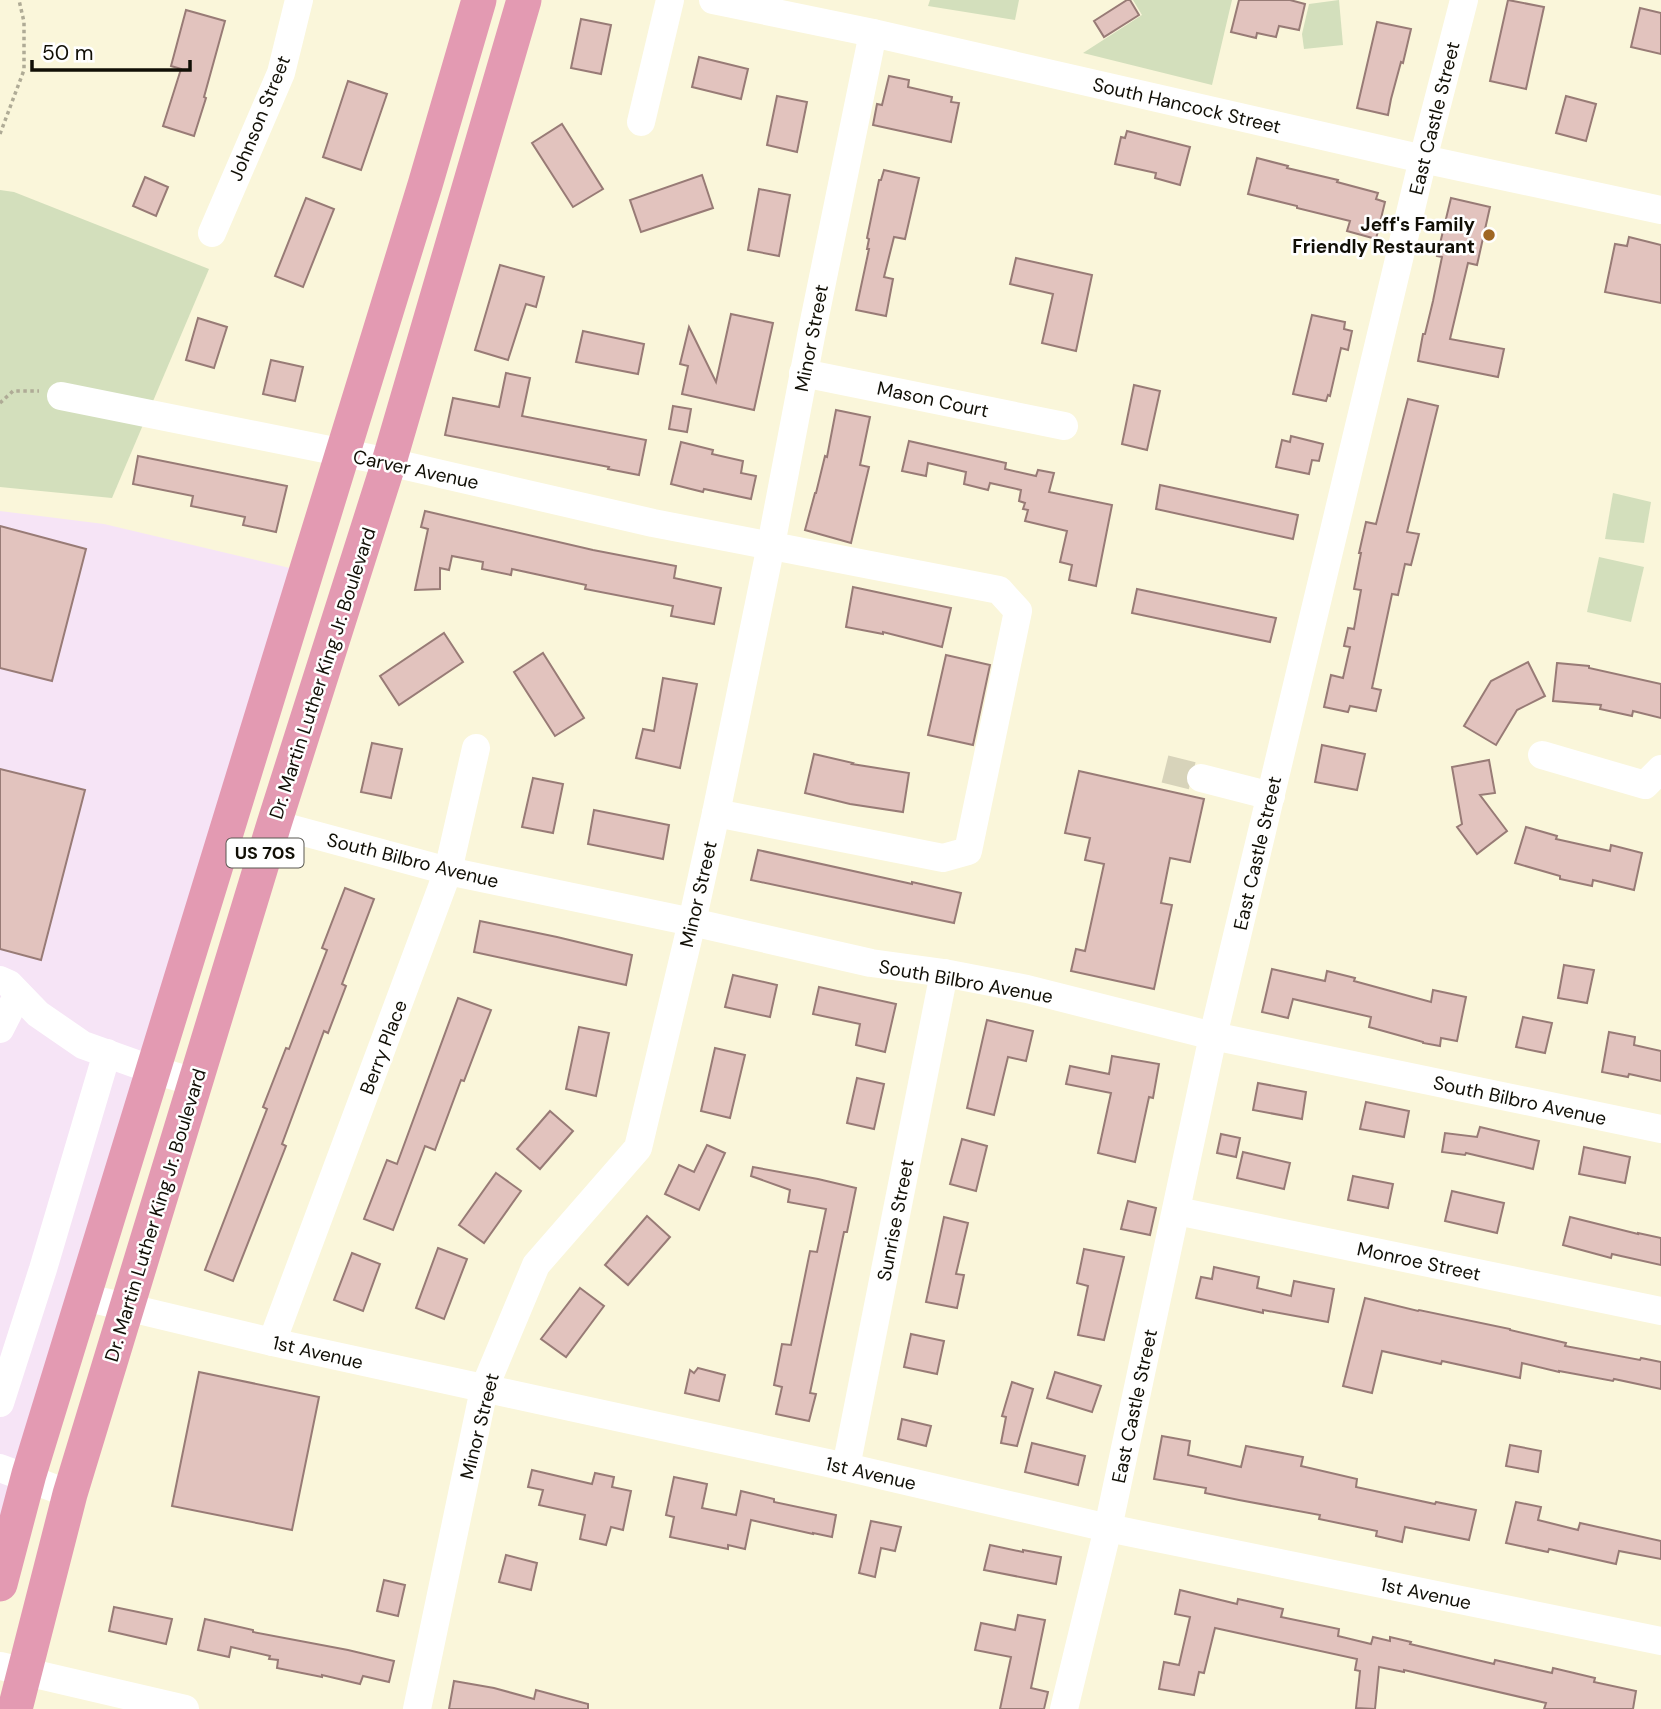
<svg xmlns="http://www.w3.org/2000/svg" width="1661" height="1709" viewBox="0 0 1661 1709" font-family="'DM Sans',sans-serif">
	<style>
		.commercial { fill: #f6e4f6 }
		.green { fill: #d3dfbc }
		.building { fill: #e2c3be; stroke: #987b76; stroke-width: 2 }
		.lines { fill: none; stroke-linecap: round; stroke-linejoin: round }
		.minor-tunnel { stroke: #d7d3ba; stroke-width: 28; stroke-dasharray: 28 14; stroke-linecap: butt }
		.path { stroke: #afab96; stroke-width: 3.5; stroke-dasharray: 3.5 3.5; stroke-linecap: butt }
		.minor { stroke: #fff; stroke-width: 28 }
		.major { stroke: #e39ab2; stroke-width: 35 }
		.poi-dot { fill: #9f6724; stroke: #fff; stroke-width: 2.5 }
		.labels { text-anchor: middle; stroke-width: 5; stroke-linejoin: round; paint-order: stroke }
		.shield { fill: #fff; stroke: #585751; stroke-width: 2 }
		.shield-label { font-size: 18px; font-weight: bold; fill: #110f06 }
		.street-label { font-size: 19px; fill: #110f06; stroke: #fff }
		.poi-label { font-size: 19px; font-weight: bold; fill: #110f06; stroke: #fff; text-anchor: end }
	</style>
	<rect width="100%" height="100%" fill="#faf6da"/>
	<!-- commercial -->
	<polygon class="commercial" points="0,511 104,524 294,569 0,1537"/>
	<!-- green -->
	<g class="green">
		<polygon points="930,0 1019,0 1015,20 928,6"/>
		<polygon points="1133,0 1232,0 1212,85 1083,53 1142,15"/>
		<polygon points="1339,0 1343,45 1304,49 1302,34 1309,4"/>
		<polygon points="0,190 14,192 209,269 112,498 0,487"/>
		<polygon points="1613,493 1651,502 1644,543 1605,539"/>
		<polygon points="1599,557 1644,567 1631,622 1587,612"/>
	</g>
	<!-- building -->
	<g class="building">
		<polygon points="1127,0 1130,0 1139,15 1104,37 1094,21"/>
		<polygon points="1239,0 1290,0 1305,4 1299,30 1279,26 1276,37 1257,33 1256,38 1231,32"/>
		<polygon points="1508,0 1544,7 1526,89 1490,81"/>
		<polygon points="1640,8 1661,13 1661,54 1631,47"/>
		<polygon points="186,10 225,21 204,97 206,98 194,136 163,126 181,69 171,66"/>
		<polygon points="581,19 611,25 601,74 571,68"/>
		<polygon points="1377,22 1411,29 1403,63 1401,62 1391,99 1388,115 1357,108"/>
		<polygon points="699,57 748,69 741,99 692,87"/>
		<polygon points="889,76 909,80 908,87 952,97 951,102 959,103 951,142 873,125 877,104 882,105"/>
		<polygon points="348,81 387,94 361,170 323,157"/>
		<polygon points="777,96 807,102 797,152 767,145"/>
		<polygon points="1566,96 1596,104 1586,141 1556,133"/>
		<polygon points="562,124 603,189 573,207 532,143"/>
		<polygon points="1127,131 1190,147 1180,185 1155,178 1156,173 1115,164 1121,137 1125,138"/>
		<polygon points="1257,158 1288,166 1287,168 1338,180 1337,182 1378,193 1376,199 1385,202 1376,239 1347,231 1350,221 1297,208 1297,206 1248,194"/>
		<polygon points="884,170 919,178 905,239 894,237 884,277 893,279 886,316 856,310 869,249 867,249 869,239 867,238 879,180 881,180"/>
		<polygon points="702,175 713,208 641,232 630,200"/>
		<polygon points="145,177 168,187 156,216 133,206"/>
		<polygon points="759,189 790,195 779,256 748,250"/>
		<polygon points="306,198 334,209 303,287 275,276"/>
		<polygon points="1451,198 1490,207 1477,265 1468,263 1450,339 1504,349 1498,377 1418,361 1423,334 1425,334 1433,301 1442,257 1437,256"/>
		<polygon points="1629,237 1661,245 1661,303 1605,292 1615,244 1627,246"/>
		<polygon points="1016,258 1092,275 1076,351 1042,343 1053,294 1010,284"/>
		<polygon points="500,265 544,277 536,307 526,304 508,360 475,350"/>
		<polygon points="731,314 773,323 754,410 682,394 688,366 680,364 689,327 716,382"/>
		<polygon points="1312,315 1345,322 1344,329 1352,331 1348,350 1341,348 1330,396 1328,395 1326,401 1293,394"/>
		<polygon points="198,318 227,327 214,368 186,360"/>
		<polygon points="583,331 644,344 638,374 576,362"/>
		<polygon points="271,360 303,367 295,401 263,394"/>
		<polygon points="506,373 530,378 522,416 646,440 639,475 608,469 609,467 445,435 453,398 499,407"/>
		<polygon points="1134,385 1160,391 1147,450 1122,444"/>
		<polygon points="1408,399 1438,406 1407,532 1419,534 1411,565 1405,564 1398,595 1392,594 1372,688 1381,690 1376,711 1350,706 1348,712 1324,707 1331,675 1343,678 1350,647 1344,646 1348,628 1354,629 1361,590 1354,589 1361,553 1359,553 1366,522 1376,524"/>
		<polygon points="673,406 691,409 687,432 669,429"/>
		<polygon points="836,410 870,417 860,465 869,467 851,543 805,530 815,493 816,493 825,456 827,457"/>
		<polygon points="1291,436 1323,444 1319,461 1312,460 1309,474 1276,467 1282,440 1290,442"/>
		<polygon points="909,441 1006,463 1005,469 1036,476 1038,470 1054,473 1049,492 1112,505 1096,586 1069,580 1072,565 1060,562 1067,531 1025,521 1028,510 1023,509 1025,503 1019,501 1021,490 990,483 988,490 964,484 966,472 928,463 926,476 902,471"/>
		<polygon points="681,442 713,450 712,454 743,461 741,473 756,476 751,499 704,489 703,492 671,484"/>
		<polygon points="138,456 287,486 276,532 243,525 245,517 191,506 193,496 133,484"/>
		<polygon points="1160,485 1298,515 1293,539 1156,509"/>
		<polygon points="425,511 593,550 676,566 674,578 721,588 714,624 671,616 673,606 585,589 586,585 512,569 511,575 482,569 483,562 452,556 449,570 440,568 440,589 415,590 428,529 421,527"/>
		<polygon points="0,526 86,549 52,681 0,668"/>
		<polygon points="853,587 951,608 942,647 883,632 883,634 846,627"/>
		<polygon points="1137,589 1276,618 1270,642 1132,613"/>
		<polygon points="444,633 463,662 399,705 380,676"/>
		<polygon points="543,653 584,718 555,736 514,672"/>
		<polygon points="946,655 990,665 973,745 928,735"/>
		<polygon points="1528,662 1545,696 1517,710 1496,745 1464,726 1491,681"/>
		<polygon points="1557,663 1589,666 1589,668 1661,684 1661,718 1633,711 1632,716 1600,709 1601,705 1553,701"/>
		<polygon points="663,678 697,684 680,768 636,758 643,729 654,731"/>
		<polygon points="372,743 402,749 391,798 361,792"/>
		<polygon points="1322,745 1365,754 1357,790 1315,782"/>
		<polygon points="814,754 853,763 852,764 909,773 903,812 850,804 805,793"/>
		<polygon points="1489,760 1495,793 1480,795 1507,831 1477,854 1457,827 1462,824 1452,767"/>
		<polygon points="0,769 85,790 41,960 0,949"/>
		<polygon points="1079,771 1204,799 1190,862 1170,858 1161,903 1172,905 1154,989 1071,971 1076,949 1085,951 1104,864 1085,860 1090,838 1065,833"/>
		<polygon points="533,778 563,784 553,833 522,827"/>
		<polygon points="594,810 669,825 663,859 588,844"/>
		<polygon points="1526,827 1557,836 1556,839 1610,851 1611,845 1642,853 1634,890 1593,880 1592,886 1560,879 1560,876 1515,863"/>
		<polygon points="758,850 912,884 912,882 961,893 954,923 751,880"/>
		<polygon points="345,888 374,899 342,984 346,986 328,1033 324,1031 282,1144 286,1146 233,1281 205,1270 267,1109 263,1107 286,1048 289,1049 327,950 322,948"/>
		<polygon points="480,921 557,937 632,955 626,985 474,952"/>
		<polygon points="1564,965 1594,970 1587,1003 1558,998"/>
		<polygon points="1272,969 1325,981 1327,971 1355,978 1354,981 1431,1002 1433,990 1466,997 1457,1041 1441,1038 1440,1046 1423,1043 1423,1042 1369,1027 1371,1017 1293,999 1288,1018 1262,1012"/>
		<polygon points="733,975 777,985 770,1017 725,1007"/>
		<polygon points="819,987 896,1004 885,1052 856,1045 860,1024 813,1014"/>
		<polygon points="458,998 491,1010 464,1081 461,1080 435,1150 425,1146 393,1230 364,1219 387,1160 397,1164"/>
		<polygon points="1523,1017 1552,1023 1545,1053 1516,1047"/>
		<polygon points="987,1020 1033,1031 1026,1061 1008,1057 994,1115 967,1108"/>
		<polygon points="579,1027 609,1033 596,1096 566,1089"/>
		<polygon points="1609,1032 1635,1037 1634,1045 1661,1051 1661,1081 1629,1074 1628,1077 1602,1072"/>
		<polygon points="715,1048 745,1055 730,1118 701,1111"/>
		<polygon points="1112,1056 1159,1064 1153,1098 1149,1097 1135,1162 1098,1153 1111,1093 1066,1084 1070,1066 1109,1074"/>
		<polygon points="857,1078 884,1084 874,1129 847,1123"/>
		<polygon points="1258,1083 1306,1092 1302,1119 1253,1110"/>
		<polygon points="1366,1102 1409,1111 1404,1137 1360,1129"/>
		<polygon points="550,1111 573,1131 540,1169 517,1149"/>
		<polygon points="1480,1127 1539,1141 1533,1169 1466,1153 1465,1155 1442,1152 1445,1133 1477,1137"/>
		<polygon points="1221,1134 1240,1138 1236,1157 1217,1153"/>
		<polygon points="962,1139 987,1146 976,1191 950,1184"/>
		<polygon points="707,1145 725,1153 699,1210 665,1194 679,1165 694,1172"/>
		<polygon points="1584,1147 1630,1157 1625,1183 1579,1174"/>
		<polygon points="1243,1152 1290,1163 1284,1189 1237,1178"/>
		<polygon points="753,1167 818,1179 856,1188 847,1232 844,1232 810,1393 816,1394 809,1421 776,1414 782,1387 774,1385 782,1344 791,1345 810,1251 817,1252 826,1209 788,1202 790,1190 751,1176"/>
		<polygon points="496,1173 521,1191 484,1243 459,1225"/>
		<polygon points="1353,1176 1393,1184 1388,1208 1348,1200"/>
		<polygon points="1452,1191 1504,1203 1497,1233 1445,1221"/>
		<polygon points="1128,1201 1156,1208 1150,1235 1121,1229"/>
		<polygon points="647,1216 670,1237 628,1285 605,1265"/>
		<polygon points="944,1217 968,1223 956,1274 964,1275 957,1308 926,1302"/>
		<polygon points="1570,1217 1638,1234 1638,1233 1661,1238 1661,1265 1612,1254 1611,1258 1563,1245"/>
		<polygon points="438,1248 467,1259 444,1319 416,1308"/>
		<polygon points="1084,1249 1124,1257 1104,1340 1078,1335 1088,1286 1077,1283"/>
		<polygon points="352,1253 380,1264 363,1311 334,1300"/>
		<polygon points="1214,1267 1259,1277 1257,1288 1291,1296 1294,1281 1334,1289 1328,1322 1263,1310 1263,1313 1196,1298 1201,1277 1212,1279"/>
		<polygon points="580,1288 604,1306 566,1357 541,1339"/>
		<polygon points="1365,1298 1418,1311 1419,1310 1510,1329 1510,1330 1566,1343 1565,1346 1640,1360 1641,1358 1661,1362 1661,1389 1614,1379 1613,1381 1559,1371 1559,1372 1522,1363 1520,1378 1442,1361 1441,1364 1382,1351 1372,1393 1343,1386"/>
		<polygon points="911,1334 944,1341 937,1374 904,1367"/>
		<polygon points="698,1368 725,1375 719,1401 685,1393 690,1370 694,1373"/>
		<polygon points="199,1372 319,1397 292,1530 172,1506"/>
		<polygon points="1055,1372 1101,1386 1092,1412 1047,1398"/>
		<polygon points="1012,1382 1033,1389 1017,1446 1001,1443 1006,1417 1002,1416"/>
		<polygon points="902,1419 931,1426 926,1446 898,1439"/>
		<polygon points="1162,1436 1190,1441 1188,1455 1241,1467 1246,1446 1303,1457 1301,1466 1357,1479 1356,1487 1435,1504 1436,1502 1476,1510 1469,1540 1405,1527 1402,1542 1376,1536 1377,1531 1319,1519 1320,1515 1239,1500 1205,1493 1206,1488 1154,1479"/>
		<polygon points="1032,1443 1085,1456 1078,1485 1025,1472"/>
		<polygon points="1510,1445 1541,1451 1538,1472 1506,1466"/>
		<polygon points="532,1470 592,1484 595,1473 614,1477 612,1487 631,1491 623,1530 611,1527 606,1545 580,1539 585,1515 539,1505 543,1490 528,1487"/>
		<polygon points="674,1477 707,1484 702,1508 736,1515 741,1491 774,1499 774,1502 836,1515 832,1537 813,1533 813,1534 751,1520 745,1549 728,1545 728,1549 670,1537 674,1517 666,1515"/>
		<polygon points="1516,1502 1541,1507 1538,1520 1578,1530 1580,1523 1661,1541 1661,1559 1619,1551 1616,1564 1549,1549 1548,1552 1506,1543"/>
		<polygon points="871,1521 901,1527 895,1551 881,1548 875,1577 859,1573"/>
		<polygon points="990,1545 1023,1552 1023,1550 1061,1557 1056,1584 984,1570"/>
		<polygon points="506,1555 537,1563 531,1590 499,1582"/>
		<polygon points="384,1580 405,1585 398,1616 377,1611"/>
		<polygon points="1180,1590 1237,1604 1238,1599 1283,1609 1281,1617 1339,1629 1338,1636 1371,1644 1373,1637 1390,1641 1390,1637 1411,1642 1410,1644 1494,1664 1495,1660 1552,1673 1553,1668 1595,1678 1594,1682 1636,1691 1633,1709 1544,1709 1546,1703 1404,1670 1404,1672 1379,1667 1375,1709 1356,1708 1360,1671 1355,1670 1357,1659 1215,1628 1204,1673 1199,1672 1194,1695 1159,1689 1164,1662 1179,1665 1190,1617 1175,1614"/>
		<polygon points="114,1607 172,1619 166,1644 109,1631"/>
		<polygon points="1018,1615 1045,1620 1031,1688 1048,1692 1044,1709 1000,1709 1011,1657 975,1650 981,1623 1015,1630"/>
		<polygon points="205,1619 253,1630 253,1632 348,1650 394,1661 389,1682 363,1676 360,1684 322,1675 322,1677 277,1668 278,1660 269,1659 270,1656 231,1647 229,1657 198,1650"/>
		<polygon points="454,1681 494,1688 534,1699 536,1690 588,1704 588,1709 449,1709"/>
	</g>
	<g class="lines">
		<!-- minor-tunnel -->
		<polyline class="minor-tunnel" points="1165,769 1201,778"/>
		<!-- path -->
		<g class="path">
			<polyline points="0,134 24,70 24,22 19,0"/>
			<polyline points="0,403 13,391 39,391"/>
		</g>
		<!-- minor -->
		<g class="minor">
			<polyline points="713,0 873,33 1423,159 1661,210"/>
			<polyline points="641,122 670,0"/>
			<polyline points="212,233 281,73 299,0"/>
			<polyline points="803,373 1064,426"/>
			<polyline points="61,396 389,462 653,523 999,590 1018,611 968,851 943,858 716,813"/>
			<polyline points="1542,755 1645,785 1661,769"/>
			<polyline points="1201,778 1271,796"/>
			<polyline points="274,824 448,871 692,922 871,963 944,973 1027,989 1213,1036 1661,1129"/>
			<polyline points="0,980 9,984 38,1014 83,1045 153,1070 195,1082"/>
			<polyline points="0,1029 18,994"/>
			<polyline points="1177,1211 1661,1311"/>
			<polyline points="84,1297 272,1342 846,1467 1108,1528 1661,1641"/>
			<polyline points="272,1342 448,871 476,748"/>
			<polyline points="0,1403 43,1269 107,1053"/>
			<polyline points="846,1467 944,973"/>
			<polyline points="0,1468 70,1494"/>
			<polyline points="0,1666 185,1709"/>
			<polyline points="417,1709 484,1389 536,1265 638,1148 692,922 716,813 771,545 811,336 873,33"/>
			<polyline points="1064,1709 1108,1528 1213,1036 1423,159 1464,0"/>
		</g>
		<!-- major -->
		<g class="major">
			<polyline points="0,1584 29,1474 425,185 479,0"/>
			<polyline points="15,1709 70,1494 274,824 389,462 524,0"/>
		</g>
	</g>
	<!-- markers -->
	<circle class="poi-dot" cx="1489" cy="235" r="7"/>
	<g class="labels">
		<!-- shield labels -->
		<rect class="shield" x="226.5" y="838.5" width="77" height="29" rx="5"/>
		<g class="shield-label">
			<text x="265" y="859">US 70S</text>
		</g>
		<!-- street labels -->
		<g class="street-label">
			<text transform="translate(1187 105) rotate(13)" y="7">South Hancock Street</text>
			<text transform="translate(259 118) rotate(-68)" y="7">Johnson Street</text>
			<text transform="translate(1434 118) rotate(-76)" y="7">East Castle Street</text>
			<text transform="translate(811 338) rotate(-79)" y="7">Minor Street</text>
			<text transform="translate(933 399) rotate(12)" y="7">Mason Court</text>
			<text transform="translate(416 469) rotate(12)" y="7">Carver Avenue</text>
			<text transform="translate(322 673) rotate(-72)" y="7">Dr. Martin Luther King Jr. Boulevard</text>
			<text transform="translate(1257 853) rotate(-77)" y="7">East Castle Street</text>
			<text transform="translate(413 860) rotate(14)" y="7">South Bilbro Avenue</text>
			<text transform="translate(698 894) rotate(-77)" y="7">Minor Street</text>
			<text transform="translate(966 981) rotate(10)" y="7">South Bilbro Avenue</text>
			<text transform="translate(383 1047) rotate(-69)" y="7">Berry Place</text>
			<text transform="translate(1520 1100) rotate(12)" y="7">South Bilbro Avenue</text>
			<text transform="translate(155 1215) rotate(-73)" y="7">Dr. Martin Luther King Jr. Boulevard</text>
			<text transform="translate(895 1220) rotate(-79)" y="7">Sunrise Street</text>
			<text transform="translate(1419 1261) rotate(12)" y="7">Monroe Street</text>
			<text transform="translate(318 1352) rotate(13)" y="7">1st Avenue</text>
			<text transform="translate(1134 1406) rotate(-78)" y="7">East Castle Street</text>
			<text transform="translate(479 1426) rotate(-76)" y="7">Minor Street</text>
			<text transform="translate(871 1473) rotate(13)" y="7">1st Avenue</text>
			<text transform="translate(1426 1593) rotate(12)" y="7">1st Avenue</text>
		</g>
		<!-- poi labels -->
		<g class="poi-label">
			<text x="1475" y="231">Jeff's Family<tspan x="1475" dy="22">Friendly Restaurant</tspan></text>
		</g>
	</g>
	<!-- scale -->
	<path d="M32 60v10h158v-10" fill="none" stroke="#110f06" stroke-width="3.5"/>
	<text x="42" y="60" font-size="21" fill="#110f06" stroke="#ffffff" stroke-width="5" paint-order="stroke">50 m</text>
</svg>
